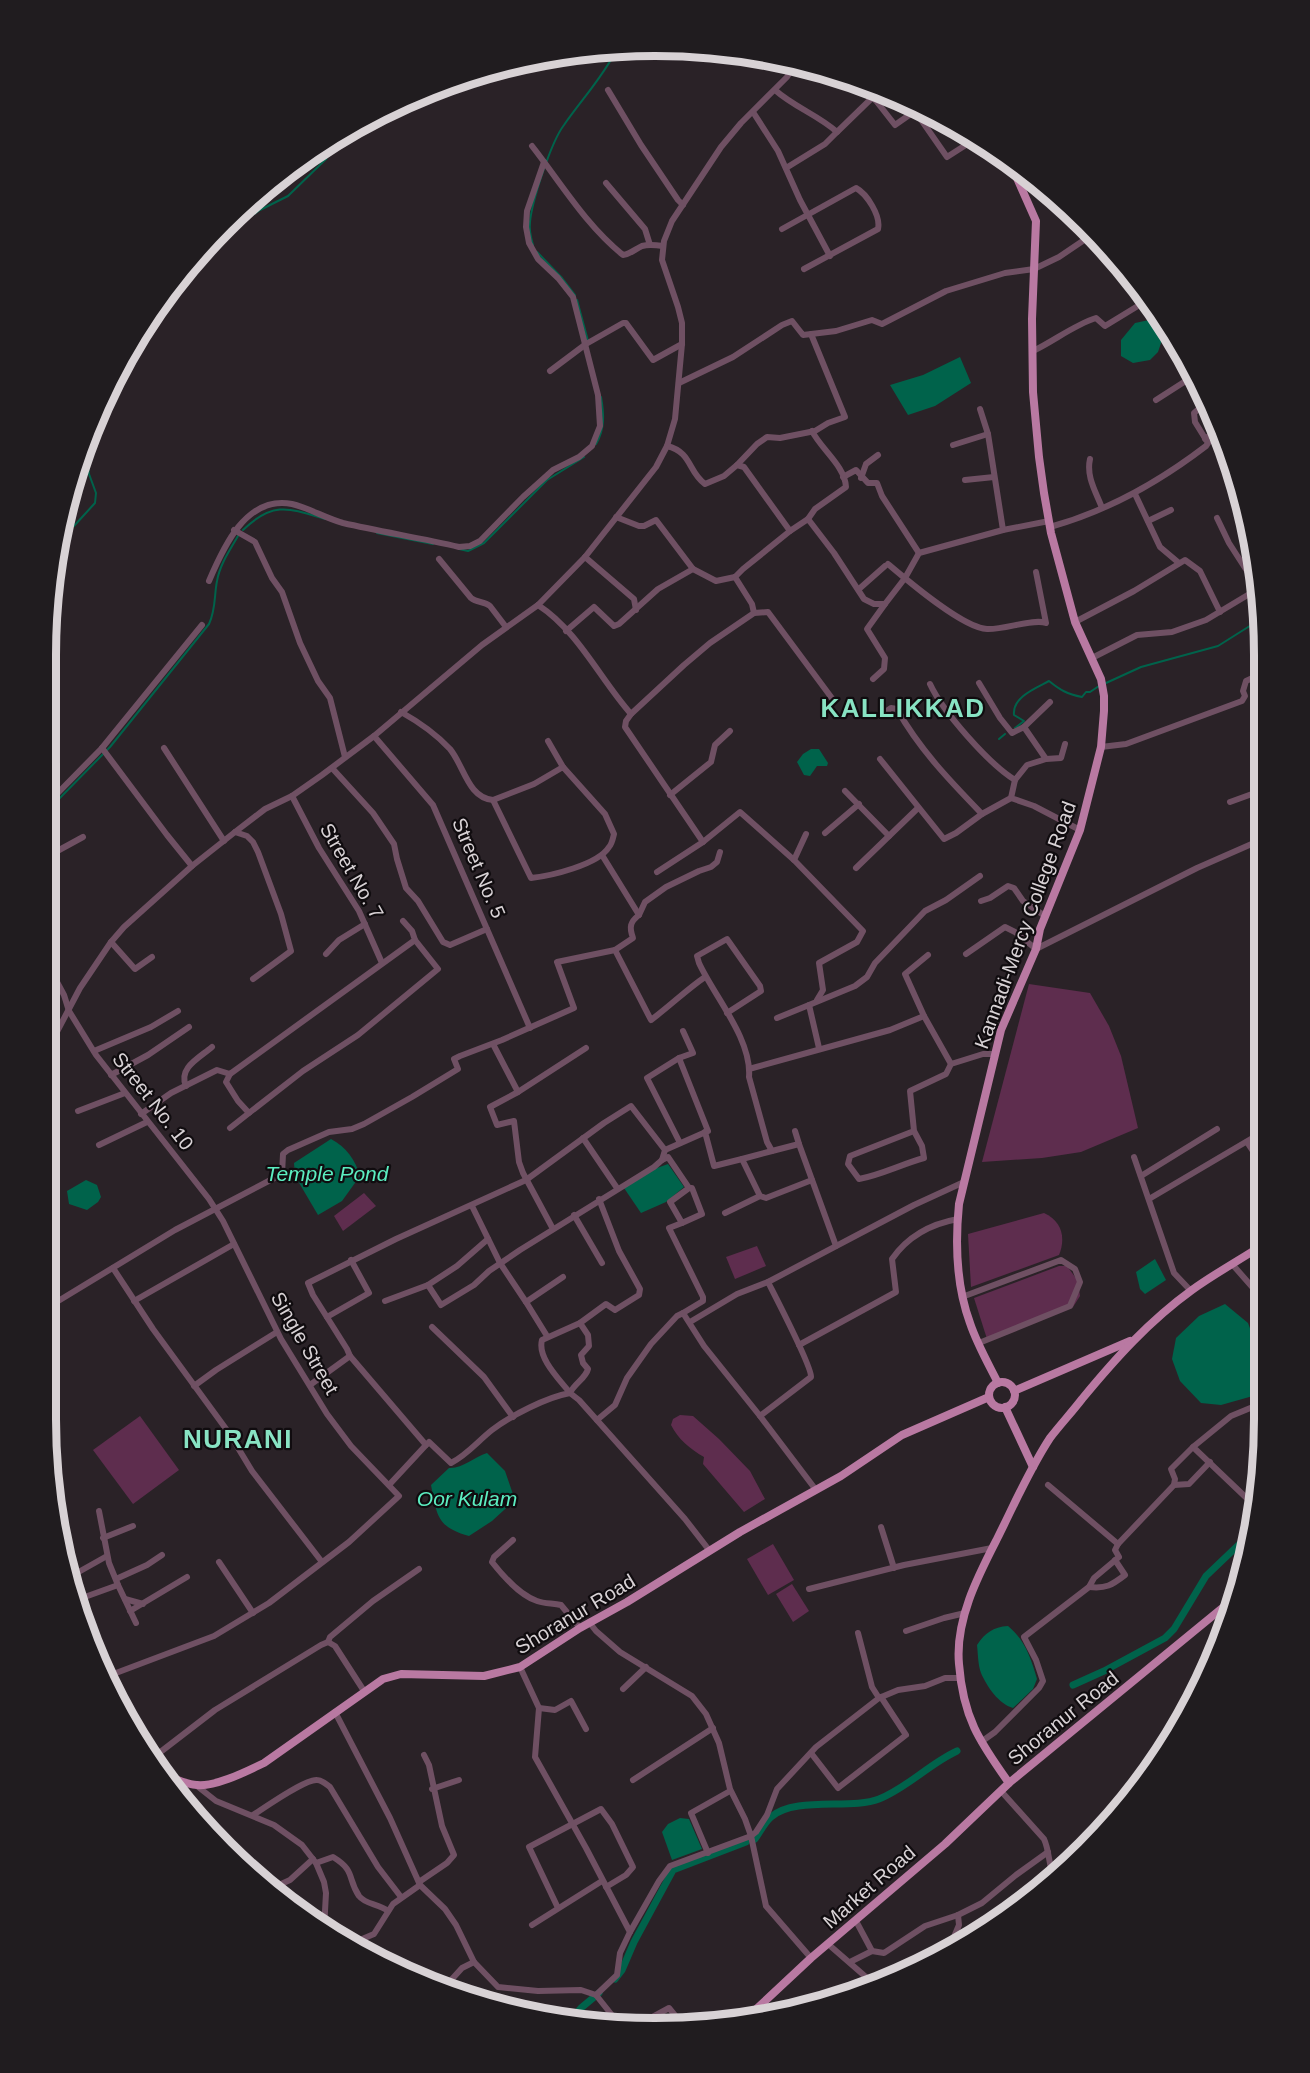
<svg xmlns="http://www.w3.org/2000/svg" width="1310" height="2073" viewBox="0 0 1310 2073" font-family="Arial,sans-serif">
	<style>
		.green { fill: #5e2d4e }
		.water { fill: #00634b }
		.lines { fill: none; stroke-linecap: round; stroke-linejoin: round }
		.stream { stroke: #00634b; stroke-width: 2 }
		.canal { stroke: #00634b; stroke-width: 7 }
		.minor { stroke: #6f5063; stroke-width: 6 }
		.major { stroke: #b979a2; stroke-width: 8 }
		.labels { text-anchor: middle; stroke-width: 4.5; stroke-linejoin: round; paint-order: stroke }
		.street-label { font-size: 20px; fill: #d8d2d5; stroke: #100c0f }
		.water-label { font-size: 21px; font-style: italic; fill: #5ceec1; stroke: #100c0f }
		.district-label { font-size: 26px; font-weight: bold; letter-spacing: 1.5px; fill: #88e3c3; stroke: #100c0f }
		.rim { fill: none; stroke: #d8d2d5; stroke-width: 8 }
	</style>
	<rect width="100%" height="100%" fill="#2a2227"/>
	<!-- green -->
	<g class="green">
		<polygon points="1029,984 1090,993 1109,1026 1121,1056 1138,1128 1081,1152 1042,1158 982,1162"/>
		<polygon points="364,1193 376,1206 343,1231 334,1216"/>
		<path d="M1044 1213C1062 1221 1066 1238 1059 1255L971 1287 968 1234Z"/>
		<polygon points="757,1246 766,1266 735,1279 726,1257"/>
		<polygon points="1059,1266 1067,1266 1078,1281 1080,1296 1073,1307 987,1339 974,1298"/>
		<path d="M680 1415 693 1416 719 1439 750 1471 765 1499 744 1512 703 1464 704 1457C690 1449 678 1439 671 1425L673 1419Z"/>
		<polygon points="140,1416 179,1470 133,1504 93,1450"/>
		<polygon points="773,1544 794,1580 768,1595 747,1559"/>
		<polygon points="792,1584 809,1611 793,1622 776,1594"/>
	</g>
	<!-- water -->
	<g class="water">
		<polygon points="1149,320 1159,330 1162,340 1158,352 1150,360 1133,363 1121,356 1121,340 1135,323"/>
		<polygon points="960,357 971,383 935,406 908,415 890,385 923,375"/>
		<polygon points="811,749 819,749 828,763 827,766 817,766 810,776 804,775 797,762 803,754"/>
		<path d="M331 1139C346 1147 355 1159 360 1176L342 1201 318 1215 295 1176 294 1163Z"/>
		<polygon points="668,1164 684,1187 666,1202 641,1213 624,1188 657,1168"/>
		<polygon points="86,1180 97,1185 101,1197 98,1202 87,1210 69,1204 67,1191"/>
		<polygon points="1155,1259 1166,1280 1145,1294 1140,1289 1136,1272"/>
		<polygon points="1225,1304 1248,1323 1260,1355 1260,1394 1221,1405 1201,1403 1180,1381 1172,1359 1176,1338 1199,1316"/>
		<path d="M487 1453 505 1471 515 1500 492 1521 469 1536C437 1527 437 1516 431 1485L449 1468C462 1469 474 1457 487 1453Z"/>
		<path d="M1008 1626C1025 1640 1031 1658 1037 1679L1033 1689 1013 1708C999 1704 987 1687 981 1673 978 1665 978 1654 977 1645 985 1633 993 1627 1008 1626Z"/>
		<polygon points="680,1818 689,1819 702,1849 672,1860 662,1832 668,1824"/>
	</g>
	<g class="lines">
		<!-- stream -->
		<g class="stream">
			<path d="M533 245C531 238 529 229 530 222 532 201 551 142 564 125 582 99 603 77 617 49"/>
			<polyline points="537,252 562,278 575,295"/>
			<polyline points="163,297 180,290 198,270 218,238 260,210 288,196 326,159 341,133"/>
			<polyline points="577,300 588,341"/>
			<path d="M596 444C605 429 604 414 601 397"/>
			<polyline points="63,527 74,526 95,503 96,493 89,474 85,446"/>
			<path d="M243 530C273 501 289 508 325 519"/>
			<polyline points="377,533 433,544"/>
			<polyline points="459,549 468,551 484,543 547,480 584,457"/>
			<polyline points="1106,683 1141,667 1218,646 1264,617"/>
			<path d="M1015 728 1024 721 1014 715C1012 697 1036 688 1049 681 1060 690 1067 694 1082 697L1086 692H1090L1099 686"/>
			<polyline points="999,739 1005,734"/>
			<path d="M50 808 110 747 209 624C216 609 214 596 217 581 220 564 230 550 238 536"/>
		</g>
		<!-- canal -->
		<g class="canal">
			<polyline points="1073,1685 1104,1671 1165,1638 1174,1629 1206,1576 1250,1534"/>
			<path d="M755 1839C760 1832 765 1822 771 1817 795 1796 851 1810 879 1799 907 1788 929 1764 957 1751"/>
			<polyline points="615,1979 622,1970 634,1942 673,1870 746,1842"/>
			<polyline points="571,2020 581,2008 599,1993"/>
		</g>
		<!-- minor -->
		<g class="minor">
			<polyline points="857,82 877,102 895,125 915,111 947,157 972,141 982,154 990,149"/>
			<polyline points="608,90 641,145 678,200 683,205"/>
			<path d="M775 90C794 107 818 115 837 132L873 97"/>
			<polyline points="753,112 778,151 800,200 830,256"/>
			<path d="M532 146C561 183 585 224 623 255 631 254 635 249 642 246 649 244 656 245 663 246"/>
			<polyline points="786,168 825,144 837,132"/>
			<polyline points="606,183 645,229 650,245"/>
			<path d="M782 229 856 188C867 194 881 216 878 229L804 269"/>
			<path d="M1033 351C1054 341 1074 325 1096 318L1105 326 1146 301"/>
			<polyline points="550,371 586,344 623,323 626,323 653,360 682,344"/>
			<polyline points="679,383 733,357 782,325 792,321 803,335 836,331 872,320 882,324 946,291 1005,273 1034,269 1059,257 1093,234"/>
			<polyline points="1156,400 1195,375"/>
			<polyline points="980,409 988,434 1003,530"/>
			<polyline points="1205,439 1214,432 1219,431"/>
			<polyline points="953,445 988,434"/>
			<path d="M667 446C692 452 688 472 705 484L724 476 737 465 744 467 790 531 808 519 834 553 864 599 874 604H885L905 578 919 553 1003 530 1049 521"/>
			<path d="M1090 459C1086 477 1096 492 1102 508"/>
			<polyline points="737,465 757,444 767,437 780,438 815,431 828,423 845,417 811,334"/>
			<polyline points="843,477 856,470 868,483 877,483 882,496 919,553"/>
			<polyline points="861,478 866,464 878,455"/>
			<polyline points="965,480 994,477"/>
			<polyline points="1135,494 1160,547 1179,563"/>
			<polyline points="616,517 639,526 644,526 656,520 693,569 716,581 735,577"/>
			<polyline points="1217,518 1229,543 1247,571"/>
			<path d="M808 519 815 509 846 487C845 466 821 449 812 431"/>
			<polyline points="1148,521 1171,510"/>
			<path d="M1050 527C1108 511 1159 482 1206 446L1208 443 1195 422 1194 413 1208 401"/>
			<polyline points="234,530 255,542 272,578 282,592 300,643 318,681 330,698 345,757"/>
			<polyline points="585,557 634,599 636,610"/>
			<path d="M439 559 471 598C477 603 484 601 490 606L506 627"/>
			<path d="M888 564C908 581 963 628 987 629 1004 630 1034 618 1046 623L1036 572"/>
			<polyline points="735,577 743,569 790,531"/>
			<path d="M209 581C223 548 246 495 292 504 309 508 325 518 343 523 382 532 421 538 459 547L470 546 480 541 523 497 553 470 579 457 592 446 600 426 598 395 573 297 558 278 538 259 529 243 526 227 527 211 544 162"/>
			<polyline points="859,589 885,566"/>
			<path d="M538 605C578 631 600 679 631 714"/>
			<polyline points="754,613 768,612 834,701 827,709"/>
			<polyline points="1075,622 1134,591 1185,560 1200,571 1220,612"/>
			<polyline points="566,631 594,607 614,626 619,624 658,589 693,569"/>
			<polyline points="1092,658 1137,635 1172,632 1206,620 1256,590 1247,571 1255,565"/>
			<polyline points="873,679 884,669 885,658 867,629 885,604"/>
			<path d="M930 684C943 712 989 764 1015 780L1027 765 1046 759 1024 727 1012 733 1000 718 979 683"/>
			<path d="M401 712C419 722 436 734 450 749 464 766 468 798 493 800"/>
			<path d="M880 716 891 708 897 709C919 749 951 782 982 814L1011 798"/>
			<polyline points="1024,727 1050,702"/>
			<polyline points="374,736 433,805 530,1028"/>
			<polyline points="548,741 563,767"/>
			<polyline points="1101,747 1126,744 1242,701 1245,696 1243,691 1246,681 1263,673"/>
			<polyline points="102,748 167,835 192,866"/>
			<polyline points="164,748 224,841"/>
			<polyline points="880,759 944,839 956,833 982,814"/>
			<polyline points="1046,759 1061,758 1065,744"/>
			<path d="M563 767 605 814 614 834C613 838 612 844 609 847 598 865 550 876 531 878L493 800 534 784Z"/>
			<polyline points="332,768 373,813 394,844 397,859 406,888 418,901 443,942 450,945 487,929"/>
			<polyline points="1015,780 1011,798 1034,806 1080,830"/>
			<polyline points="845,791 889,836"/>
			<polyline points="670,795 711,762 715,745 730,731"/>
			<polyline points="292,796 319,848 359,911 382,963"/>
			<polyline points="50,801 102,748 202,625"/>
			<polyline points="1230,802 1263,790"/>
			<polyline points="235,832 247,836 253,842 258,852 281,914 291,951 253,979"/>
			<polyline points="825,833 859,804"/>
			<polyline points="703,842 625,727 626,721 631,714 684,665 710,643 754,613 752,604 735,577"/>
			<polyline points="50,855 83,837"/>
			<path d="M602 855 639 915C630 922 629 927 633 938L615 950"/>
			<polyline points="794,860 806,834"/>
			<polyline points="856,868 918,808"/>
			<polyline points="657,872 703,842 740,812 794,860 863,931 857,942 819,963 823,990 817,1000"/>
			<polyline points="981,901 990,898 1008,886 1014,888 1023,901 1045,916"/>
			<polyline points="639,915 645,902 666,887 699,871 711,867 717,862 720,852"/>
			<polyline points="111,942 135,969 152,957"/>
			<polyline points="326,954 339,940 365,924"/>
			<polyline points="966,954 1005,927 1015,932 1036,949 1197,868 1263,839"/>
			<polyline points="50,969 64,995 69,1011 96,1055 209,1199 223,1221 281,1339 327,1414 351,1446 399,1496 349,1542 269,1603 214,1636 108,1676"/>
			<polyline points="809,1005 855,986 867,977 875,963 925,911 946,900 980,876"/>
			<path d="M727 1013 761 991 760 986 727 939 697 956 699 963C714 996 752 1039 749 1077L767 1142 772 1151 799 1144 836 1246"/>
			<polyline points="924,1016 951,1064"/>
			<polyline points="777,1018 809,1005 819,1048"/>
			<polyline points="493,1044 518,1092 490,1107 497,1125 514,1121 519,1162 523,1173 553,1229"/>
			<polyline points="50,1045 80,988 111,942 124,927 192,866 235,832 265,809 292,796 322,775 374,736 482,645 538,605 585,557 656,467 667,446 675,419 682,344 682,323 678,307 662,260 664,241 672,221 721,147 741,123 787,77 796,63"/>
			<polyline points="94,1051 151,1027 178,1011"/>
			<polyline points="679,1058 647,1078 680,1143"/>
			<polyline points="749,1069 890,1030 924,1016 905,974 928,955"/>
			<polyline points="230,1074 226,1082 238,1101 249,1113 303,1071 358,1035 438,969 415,940"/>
			<polyline points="111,1075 148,1055 189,1027"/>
			<path d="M186 1086C178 1068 199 1058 212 1047"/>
			<polyline points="518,1092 586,1048"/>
			<polyline points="78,1111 125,1093"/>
			<polyline points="141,1114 171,1093 217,1070 230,1074 415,940 412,931 403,921"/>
			<polyline points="230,1128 249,1113"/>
			<polyline points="795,1131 799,1144"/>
			<path d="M914 1131 922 1146 924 1158C902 1164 881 1175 859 1179L848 1164 850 1156 914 1131 910 1091 946 1074 951 1064 983 1054H994"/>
			<polyline points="705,1132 714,1166 742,1159"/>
			<polyline points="583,1138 617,1188"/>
			<polyline points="1247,1142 1261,1163"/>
			<polyline points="99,1145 147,1122"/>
			<polyline points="665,1150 708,1131 679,1058 693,1053 683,1031"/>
			<polyline points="772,1151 742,1159 760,1196 766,1198 812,1180"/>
			<polyline points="1134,1157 1174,1273 1191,1291"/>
			<polyline points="662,1160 668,1157 689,1188 670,1202 682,1223 702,1214 692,1188 689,1188"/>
			<polyline points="1141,1176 1217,1129"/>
			<polyline points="1149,1199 1261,1133"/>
			<polyline points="472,1206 500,1263 526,1302"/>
			<polyline points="725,1213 760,1196"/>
			<polyline points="574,1215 602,1263"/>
			<polyline points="682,1223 669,1228 703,1297 703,1301 683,1313"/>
			<polyline points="1232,1264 1261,1297"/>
			<polyline points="113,1268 153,1329 229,1433 252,1471 322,1562"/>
			<polyline points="962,1297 1061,1260 1075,1269 1080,1282 1070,1306 979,1343"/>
			<polyline points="134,1301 234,1244"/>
			<polyline points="385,1301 428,1285"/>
			<path d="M50 1306 175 1230 282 1174 283 1154 288 1150 329 1132 352 1129 364 1124 412 1097 458 1069 454 1059 460 1056 502 1040 574 1008 557 962 615 950 651 1020C670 1006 686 990 705 977"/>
			<polyline points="327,1317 369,1293 351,1260"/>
			<polyline points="690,1322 737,1294 768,1282 914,1205 964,1182"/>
			<path d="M580 1323 588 1335 589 1346 581 1355 583 1363 588 1369C586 1378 574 1384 570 1393L579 1400 685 1519 709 1550"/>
			<polyline points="432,1327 484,1377 513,1417"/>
			<polyline points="1261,1334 1261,1315"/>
			<polyline points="547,1336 526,1302 563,1277"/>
			<path d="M799 1345 896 1292 892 1259C908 1236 930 1224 958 1219"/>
			<polyline points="350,1356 347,1349 313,1295 308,1283 396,1239 526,1180 604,1123 631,1106 665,1150 662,1160 654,1167 520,1250 489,1271 474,1285 441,1305 428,1285 457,1266 488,1239"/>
			<polyline points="50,1375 56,1367"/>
			<path d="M310 1385 350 1356 426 1445 429 1442 451 1463C467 1455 478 1441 492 1430 510 1416 547 1397 570 1393 560 1380 537 1358 542 1340L580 1323 606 1304 615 1310 639 1295 640 1289 619 1251 599 1199"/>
			<polyline points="194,1386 216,1370 277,1332"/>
			<polyline points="760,1416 816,1490"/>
			<path d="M597 1420 615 1405 627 1378 651 1344 677 1316 683 1313 704 1346 760 1416 811 1377C812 1367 775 1296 768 1282"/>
			<polyline points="389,1485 426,1445"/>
			<polyline points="1048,1485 1118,1544"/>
			<polyline points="1174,1485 1175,1479 1171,1469 1193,1447"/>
			<polyline points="1257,1508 1193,1447 1231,1416 1260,1404"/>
			<polyline points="56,1524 79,1586 91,1641"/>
			<polyline points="881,1527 894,1568"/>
			<polyline points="103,1538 133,1526"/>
			<path d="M513 1540 494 1557 492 1562C503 1576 519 1595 537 1601 545 1604 553 1603 561 1605L580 1628"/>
			<polyline points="219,1562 253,1613"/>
			<polyline points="75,1574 107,1556"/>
			<polyline points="116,1579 147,1565 162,1555"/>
			<polyline points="118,1585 136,1623"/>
			<path d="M1089 1587C1106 1589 1112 1585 1125 1575L1115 1560"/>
			<polyline points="809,1589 904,1565 992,1548"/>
			<polyline points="82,1598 118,1585 109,1563 99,1511"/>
			<polyline points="125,1599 143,1604"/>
			<polyline points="130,1611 187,1577"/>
			<polyline points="589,1622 596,1631 620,1652 692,1696 706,1714 719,1743 730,1789 745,1819 751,1836 766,1906 811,1958"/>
			<polyline points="906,1631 944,1618 965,1613"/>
			<polyline points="858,1633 872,1687 879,1698"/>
			<polyline points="328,1642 330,1637 373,1601 419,1569"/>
			<polyline points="520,1667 539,1708 535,1757 586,1848 630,1932"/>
			<polyline points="623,1689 646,1667"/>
			<polyline points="539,1708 555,1710 571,1701 586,1729"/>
			<polyline points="335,1712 390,1818 420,1885 445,1909 456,1925 474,1962 462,1968 443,1989"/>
			<polyline points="981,1742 995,1732 1039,1688 1043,1681 1036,1660 1024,1637 1089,1587 1094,1578 1119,1557 1115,1550 1118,1544 1174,1485 1189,1484 1210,1462"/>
			<polyline points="811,1753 838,1788 906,1735 881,1697"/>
			<polyline points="150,1760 215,1710 321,1645 328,1642 335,1646 364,1691"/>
			<polyline points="633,1780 713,1728"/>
			<polyline points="197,1786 216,1801 274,1825 302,1845 316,1863 324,1882 326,1893 324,1929"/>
			<polyline points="432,1789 459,1780"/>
			<path d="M1001 1791 1044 1839C1050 1852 1048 1866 1055 1879"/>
			<path d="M253 1815C264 1808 305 1779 317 1780 322 1780 326 1784 330 1787L378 1867 401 1897"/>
			<polyline points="1100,1825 1117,1813"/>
			<polyline points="708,1853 691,1813 730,1791"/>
			<path d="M316 1863 333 1857C356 1871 347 1878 359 1896 366 1905 378 1903 388 1911"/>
			<polyline points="1050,1870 1076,1845 1100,1825 1102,1828"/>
			<polyline points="419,1882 447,1863 454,1855 442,1826 429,1765 424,1755"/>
			<polyline points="270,1889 290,1880 313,1859"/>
			<polyline points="558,1908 529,1847 601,1809 612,1824 633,1867 626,1875 606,1887"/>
			<polyline points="856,1921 872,1951 884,1953 925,1926 958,1915 982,1903 1016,1875 1048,1852"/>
			<polyline points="532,1925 602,1881"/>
			<polyline points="828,1944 874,1984"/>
			<polyline points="348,1945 374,1934 393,1904 420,1885"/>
			<polyline points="948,1951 959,1925 958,1915"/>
			<polyline points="474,1962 498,1987 538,1991 581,1990 596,1995"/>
			<polyline points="850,1962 872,1951"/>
			<polyline points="846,1995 869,1980"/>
			<polyline points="764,2004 769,2013"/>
			<polyline points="619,2024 596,1995 617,1975 620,1953 630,1932 659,1881 670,1866 751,1836 756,1832 767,1815 777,1789 816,1747 879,1698 898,1690 925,1686 945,1678 961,1678"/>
			<polyline points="636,2026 669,2008 682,2024"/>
		</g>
		<!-- major -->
		<g class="major">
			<circle cx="1002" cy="1395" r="13"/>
			<path d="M998 1383C988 1363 977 1344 970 1323 956 1285 955 1244 959 1204L1001 1030 1036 949 1040 929 1080 830 1101 747 1104 711V696L1101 679 1075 622 1051 533 1044 493 1039 457 1033 392 1032 319 1036 221 1009 160"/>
			<polyline points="1014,1391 1130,1341"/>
			<polyline points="1005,1407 1033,1467"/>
			<path d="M161 1774C172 1777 186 1785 197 1785 216 1787 247 1771 264 1763L383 1679 401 1674 484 1676 520 1667 580 1628 627 1602 740 1532 841 1476 902 1435 989 1397"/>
			<path d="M1009 1783C979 1741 963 1717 959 1664 955 1620 978 1576 997 1539 1014 1505 1029 1470 1050 1438 1060 1425 1072 1412 1082 1399 1115 1359 1149 1321 1192 1290 1214 1274 1238 1261 1261 1246"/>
			<polyline points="750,2015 811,1958 945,1844 1009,1783 1232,1600"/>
		</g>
	</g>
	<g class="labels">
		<!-- street labels -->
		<g class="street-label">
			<text transform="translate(479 868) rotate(67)" y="7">Street No. 5</text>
			<text transform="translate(352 871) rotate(60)" y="7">Street No. 7</text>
			<text transform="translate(1025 925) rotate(-70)" y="7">Kannadi-Mercy College Road</text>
			<text transform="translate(153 1101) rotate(52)" y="7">Street No. 10</text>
			<text transform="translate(305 1343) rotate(60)" y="7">Single Street</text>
			<text transform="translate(575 1614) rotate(-31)" y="7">Shoranur Road</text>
			<text transform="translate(1063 1718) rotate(-39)" y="7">Shoranur Road</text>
			<text transform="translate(869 1887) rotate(-41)" y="7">Market Road</text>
		</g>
		<!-- water labels -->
		<g class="water-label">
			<text x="327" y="1181">Temple Pond</text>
			<text x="467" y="1506">Oor Kulam</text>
		</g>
		<!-- district labels -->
		<g class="district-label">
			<text x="903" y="717">KALLIKKAD</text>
			<text x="238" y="1448">NURANI</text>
		</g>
	</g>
	<!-- crop -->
	<path d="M0 0H1310V2073H0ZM655 56H655A599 599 0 0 1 1254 655V1419A599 599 0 0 1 655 2018H655A599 599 0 0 1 56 1419V655A599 599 0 0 1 655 56Z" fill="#201c1f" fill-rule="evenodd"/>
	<path class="rim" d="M655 56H655A599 599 0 0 1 1254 655V1419A599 599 0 0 1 655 2018H655A599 599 0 0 1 56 1419V655A599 599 0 0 1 655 56Z"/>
</svg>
